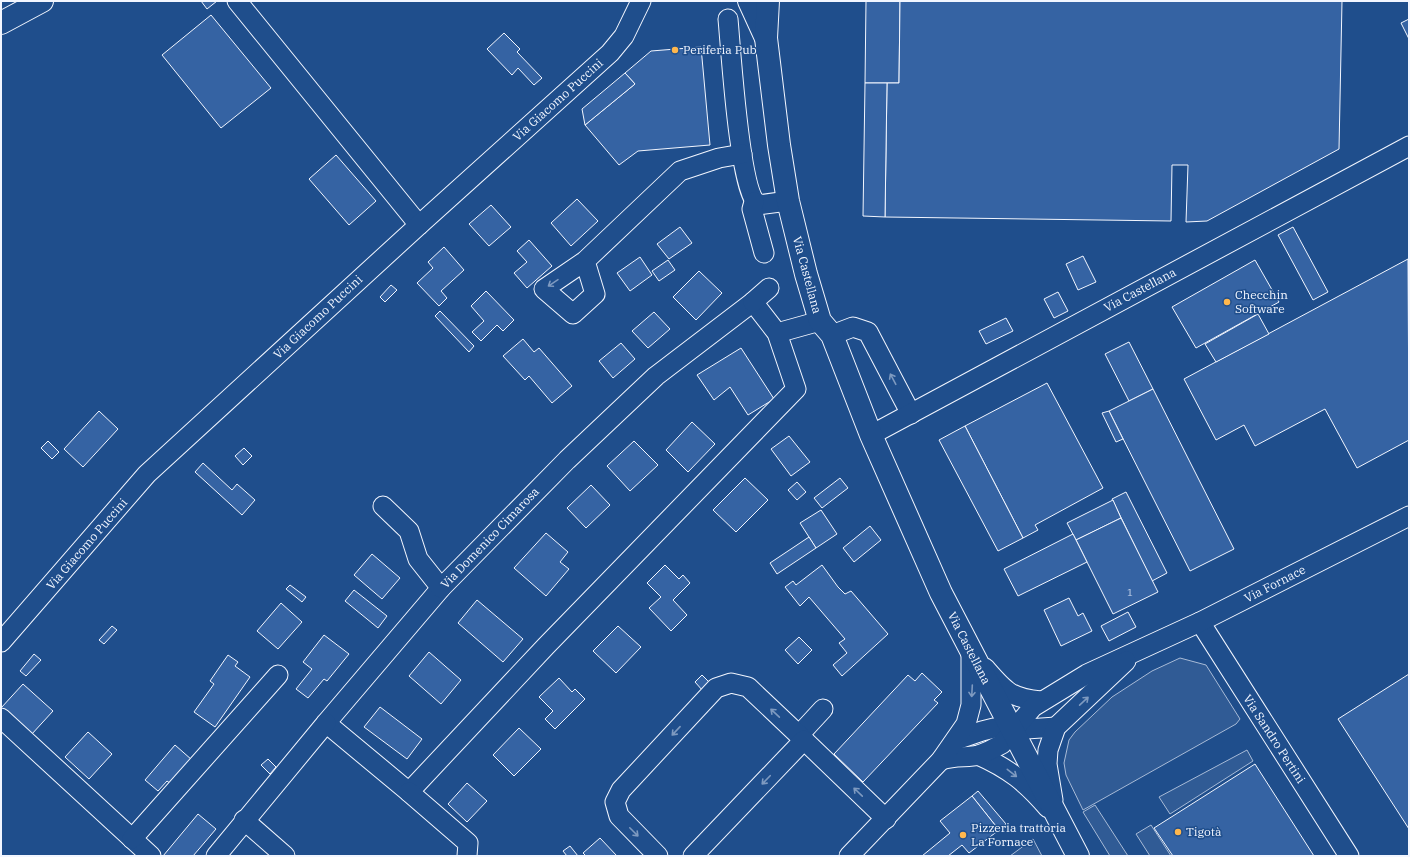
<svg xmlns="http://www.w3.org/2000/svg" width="1410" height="857" viewBox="0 0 1410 857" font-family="'IBM Plex Serif',serif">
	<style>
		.built { fill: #305b95; stroke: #a8bbd7 }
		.building { fill: #3563a3; stroke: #f2f6ff }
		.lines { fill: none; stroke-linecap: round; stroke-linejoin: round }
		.minor-casing { stroke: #f2f6ff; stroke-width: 21 }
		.tertiary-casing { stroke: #f2f6ff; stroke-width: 24 }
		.primary-casing { stroke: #f2f6ff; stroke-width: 24 }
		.minor { stroke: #1f4e8c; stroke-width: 19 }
		.tertiary { stroke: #1f4e8c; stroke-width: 22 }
		.primary { stroke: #1f4e8c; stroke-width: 22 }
		.oneway { stroke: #7e9ac0 }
		.poi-dot { fill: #ffb74d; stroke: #1f4e8c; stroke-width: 1.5 }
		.labels { text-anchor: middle; stroke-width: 3; stroke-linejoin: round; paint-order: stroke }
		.number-label { font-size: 10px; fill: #c3d1e8 }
		.poi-label { font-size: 12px; fill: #f2f6ff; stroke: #1f4e8c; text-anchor: start }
		.street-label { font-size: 12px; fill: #f2f6ff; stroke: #1f4e8c }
	</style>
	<rect width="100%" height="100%" fill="#1f4e8c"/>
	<!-- built -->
	<g class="built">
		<polygon points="1180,658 1206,665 1240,719 1236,724 1083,810 1066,775 1064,763 1069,740 1075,732 1112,697 1152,671"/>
		<polygon points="1247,750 1253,761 1170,814 1159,797"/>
		<polygon points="1095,805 1128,856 1110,856 1083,812"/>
		<polygon points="1151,825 1171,856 1150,856 1136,834"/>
		<polygon points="1033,839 1042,856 1010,856"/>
	</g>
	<!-- building -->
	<g class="building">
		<polygon points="201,1 217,1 207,9"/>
		<polygon points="866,1 900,1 899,83 865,83"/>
		<polygon points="900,1 1342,1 1339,149 1207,221 1186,222 1188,165 1172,165 1171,221 885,217 887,83 899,83"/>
		<polygon points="211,15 271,88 221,128 162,55"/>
		<polygon points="1409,19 1409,39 1401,23"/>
		<polygon points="504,33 520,49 517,52 542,78 534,85 518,68 512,75 487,49"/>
		<polygon points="701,47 710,145 638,151 619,165 585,125 635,84 625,73 651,51"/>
		<polygon points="625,73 635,84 585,125 582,109"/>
		<polygon points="865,83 887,83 885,217 863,216"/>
		<polygon points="336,155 376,201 349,225 309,179"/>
		<polygon points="577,199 598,221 571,246 551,223"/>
		<polygon points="491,205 511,227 489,246 469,224"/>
		<polygon points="680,227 692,243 669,259 657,244"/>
		<polygon points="1293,227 1328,292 1313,300 1278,235"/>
		<polygon points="529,240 552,266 527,288 514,273 527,262 517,251"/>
		<polygon points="444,247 464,270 441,291 447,298 439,306 417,283 433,268 428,262"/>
		<polygon points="1083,256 1096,282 1078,290 1066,264"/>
		<polygon points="640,257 652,275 630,291 617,273"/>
		<polygon points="1408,259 1409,440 1357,468 1325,409 1255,446 1244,425 1216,440 1184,379"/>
		<polygon points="668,260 675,270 659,281 652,271"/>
		<polygon points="1255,260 1279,302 1196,348 1172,307"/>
		<polygon points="699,271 722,293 696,320 673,297"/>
		<polygon points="391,285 397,290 385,302 380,297"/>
		<polygon points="486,291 514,320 503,331 497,325 481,341 472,332 484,321 471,306"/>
		<polygon points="1058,292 1068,311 1054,318 1044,299"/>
		<polygon points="440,311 474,346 469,352 435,316"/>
		<polygon points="654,312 670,329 648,348 632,331"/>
		<polygon points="1258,314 1269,334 1216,362 1205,344"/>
		<polygon points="1006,318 1013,331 986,344 979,331"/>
		<polygon points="523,339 534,352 539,348 572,386 552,403 529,376 525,380 503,356"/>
		<polygon points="1129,342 1153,389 1129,401 1105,354"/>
		<polygon points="621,343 635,359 613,378 599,361"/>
		<polygon points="741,348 774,399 748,415 730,387 714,400 697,375"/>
		<polygon points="1047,383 1103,488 1035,525 1038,530 1023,538 965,426"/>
		<polygon points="1153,389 1234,549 1190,571 1109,411"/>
		<polygon points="99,411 118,429 83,467 64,449"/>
		<polygon points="1109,411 1123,439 1116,442 1102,413"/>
		<polygon points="692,422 715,444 688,472 666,450"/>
		<polygon points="965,426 1023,538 998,551 939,440"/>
		<polygon points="789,436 810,462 791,476 771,449"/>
		<polygon points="48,441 59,452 52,459 41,448"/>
		<polygon points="634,441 658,465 630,491 607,466"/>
		<polygon points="244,448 252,456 243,465 235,456"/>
		<polygon points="203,463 232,490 237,484 255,500 242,515 195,472"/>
		<polygon points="745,478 768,500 736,532 713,510"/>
		<polygon points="840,478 848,488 822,508 814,498"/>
		<polygon points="797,482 806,492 797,500 788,490"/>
		<polygon points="591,485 610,505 586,528 567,508"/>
		<polygon points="1126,492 1167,573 1152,581 1112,499"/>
		<polygon points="1113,500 1121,518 1076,540 1067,523"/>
		<polygon points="821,510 837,534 816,548 800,523"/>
		<polygon points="1121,518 1158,592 1113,614 1076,540"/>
		<polygon points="870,526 881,540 854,562 843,548"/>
		<polygon points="546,533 568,552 560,562 569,569 546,596 514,568"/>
		<polygon points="1073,534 1087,562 1018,596 1004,569"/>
		<polygon points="809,537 816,548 777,574 770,563"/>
		<polygon points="372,554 400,578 382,599 354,575"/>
		<polygon points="665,565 679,579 683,575 690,583 673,600 687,615 671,631 649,608 661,597 647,583"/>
		<polygon points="822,565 838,587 845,594 851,591 888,634 842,676 833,665 847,653 839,643 845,639 809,597 800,606 785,587 793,581 796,585"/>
		<polygon points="290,585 306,597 302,602 286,589"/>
		<polygon points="354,590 387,616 378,628 345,601"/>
		<polygon points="1069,598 1078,616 1083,613 1092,631 1061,646 1044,610"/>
		<polygon points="477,600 523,639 503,662 458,623"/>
		<polygon points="281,603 302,622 278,649 257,631"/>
		<polygon points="1128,612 1136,627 1109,641 1101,626"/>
		<polygon points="112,626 117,630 104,644 99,640"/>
		<polygon points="618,626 641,647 616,673 593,651"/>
		<polygon points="324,635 349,654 327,681 324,679 308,698 296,689 312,669 303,662"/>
		<polygon points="799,637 812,650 798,664 785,650"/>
		<polygon points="429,652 461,680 441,704 409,676"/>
		<polygon points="34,654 41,660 26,676 20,671"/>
		<polygon points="228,655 238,662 235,666 250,677 215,727 194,712 214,684 210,681"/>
		<polygon points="922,673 942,692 934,700 938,703 863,782 834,754 908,675 915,681"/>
		<polygon points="1409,674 1409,829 1338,719"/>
		<polygon points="702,675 710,683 703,691 695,682"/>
		<polygon points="559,678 572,692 575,689 585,699 555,729 545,719 553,711 539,697"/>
		<polygon points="23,684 53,711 31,735 1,708"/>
		<polygon points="380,707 422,739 407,759 364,727"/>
		<polygon points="519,728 541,749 514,776 493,755"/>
		<polygon points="88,732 112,754 89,779 65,757"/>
		<polygon points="175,745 192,760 171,784 167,781 158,791 145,780"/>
		<polygon points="268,759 276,767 270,774 261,765"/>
		<polygon points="1255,764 1314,856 1173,856 1154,828"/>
		<polygon points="467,783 487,801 467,822 448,804"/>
		<polygon points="978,791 1006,824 999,830 972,796"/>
		<polygon points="972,796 999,830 969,853 962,845 948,856 922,856 950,833 940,821"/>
		<polygon points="198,814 216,829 193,856 163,856"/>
		<polygon points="600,838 617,856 586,856 583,853"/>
		<polygon points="570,846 578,856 567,856 563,851"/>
	</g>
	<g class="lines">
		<defs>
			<g id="minor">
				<polyline points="237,1 419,225"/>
				<path d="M728 19C731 50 739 190 758 205L788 201"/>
				<polyline points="754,202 752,209 764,253"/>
				<polyline points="585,261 595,294 573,314 544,289 585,261 680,171 719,158 742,154"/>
				<polygon points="753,302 777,333 796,389 546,646 409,792 326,723 441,588 567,460 656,376"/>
				<polyline points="753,302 769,288"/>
				<polyline points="777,333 820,321"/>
				<polyline points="832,335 853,327 868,332 911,414"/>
				<polyline points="871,435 1409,146"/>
				<polyline points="383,506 409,531 418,559 441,588"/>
				<polyline points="1200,622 1349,856"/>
				<polyline points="1,642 147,474 419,225 610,53 624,36 641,1"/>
				<path d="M985 668C1005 691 1010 698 1041 701"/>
				<polyline points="1,718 151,856"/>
				<polyline points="799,735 823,709"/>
				<polyline points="956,740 982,731 994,728 1013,730 1056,727"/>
				<path d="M978 755C1008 768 1027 783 1048 808"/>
				<path d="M941 760C956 755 967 758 979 755 987 752 995 748 1002 744L1033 707 1087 674 1200 622 1409 516"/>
				<polyline points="409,792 468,843 467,856"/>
				<polyline points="1053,800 1047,764 1048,750 1056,727 1126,661"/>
				<polyline points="244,820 285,856"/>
				<polyline points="132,839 278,675"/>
				<polyline points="216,856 326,723"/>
				<polyline points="658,856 619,816 615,802 621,790 716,688 731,683 748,687 804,740"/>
				<polyline points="693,856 804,740 886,819"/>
				<polyline points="849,856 941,760 966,724 971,705 971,652"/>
			</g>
			<g id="tertiary">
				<polyline points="749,1 765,36"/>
				<polyline points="768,1 766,38 779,145 788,201 806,274 820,321 832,335 871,435 941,593 1078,856"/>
			</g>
			<polyline id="primary" points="1,23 42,1"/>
		</defs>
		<!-- minor casing -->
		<use href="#minor" class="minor-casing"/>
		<!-- tertiary casing -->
		<use href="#tertiary" class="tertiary-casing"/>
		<!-- primary casing -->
		<use href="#primary" class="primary-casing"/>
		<!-- minor -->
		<use href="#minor" class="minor"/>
		<!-- tertiary -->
		<use href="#tertiary" class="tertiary"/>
		<!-- primary -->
		<use href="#primary" class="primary"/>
	</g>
	<!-- one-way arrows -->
	<defs><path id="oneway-shaft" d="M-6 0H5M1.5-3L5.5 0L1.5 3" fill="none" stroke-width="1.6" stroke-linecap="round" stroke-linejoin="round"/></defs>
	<g class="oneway">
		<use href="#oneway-shaft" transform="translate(553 283) rotate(146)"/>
		<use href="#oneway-shaft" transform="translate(893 379) rotate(-118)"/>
		<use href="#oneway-shaft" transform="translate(972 691) rotate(93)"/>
		<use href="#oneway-shaft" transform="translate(1084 701) rotate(-43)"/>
		<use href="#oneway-shaft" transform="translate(775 713) rotate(-137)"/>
		<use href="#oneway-shaft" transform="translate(676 731) rotate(133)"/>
		<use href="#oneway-shaft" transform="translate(1012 773) rotate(38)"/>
		<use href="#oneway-shaft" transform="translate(766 780) rotate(134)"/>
		<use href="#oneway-shaft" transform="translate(858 792) rotate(-136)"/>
		<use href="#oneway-shaft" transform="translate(634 832) rotate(45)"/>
	</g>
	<!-- markers -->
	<g class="poi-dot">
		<circle cx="675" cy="50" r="4"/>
		<circle cx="1227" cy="302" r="4"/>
		<circle cx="1178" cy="832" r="4"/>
		<circle cx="963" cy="835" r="4"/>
	</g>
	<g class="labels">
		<!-- number labels -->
		<g class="number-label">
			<text x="1130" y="596">1</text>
		</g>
		<!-- poi labels -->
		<g class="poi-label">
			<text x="683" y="54">Periferia Pub</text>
			<text x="1235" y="299">Checchin<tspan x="1235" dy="14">Software</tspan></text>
			<text x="971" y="832">Pizzeria trattoria<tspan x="971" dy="14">La Fornace</tspan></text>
			<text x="1186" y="836">Tigotà</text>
		</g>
		<!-- street labels -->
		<g class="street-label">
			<text transform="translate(558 100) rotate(-42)" y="4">Via Giacomo Puccini</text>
			<text transform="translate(807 275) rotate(75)" y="4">Via Castellana</text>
			<text transform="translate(1140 290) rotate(-28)" y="4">Via Castellana</text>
			<text transform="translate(318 317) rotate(-43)" y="4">Via Giacomo Puccini</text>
			<text transform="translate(490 538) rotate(-46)" y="4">Via Domenico Cimarosa</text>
			<text transform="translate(87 544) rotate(-49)" y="4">Via Giacomo Puccini</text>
			<text transform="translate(1275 584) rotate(-27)" y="4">Via Fornace</text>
			<text transform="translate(969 648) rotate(63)" y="4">Via Castellana</text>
			<text transform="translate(1274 739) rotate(57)" y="4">Via Sandro Pertini</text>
		</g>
	</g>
	<!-- border -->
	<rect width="1410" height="857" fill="none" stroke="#f2f6ff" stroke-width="4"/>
</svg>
